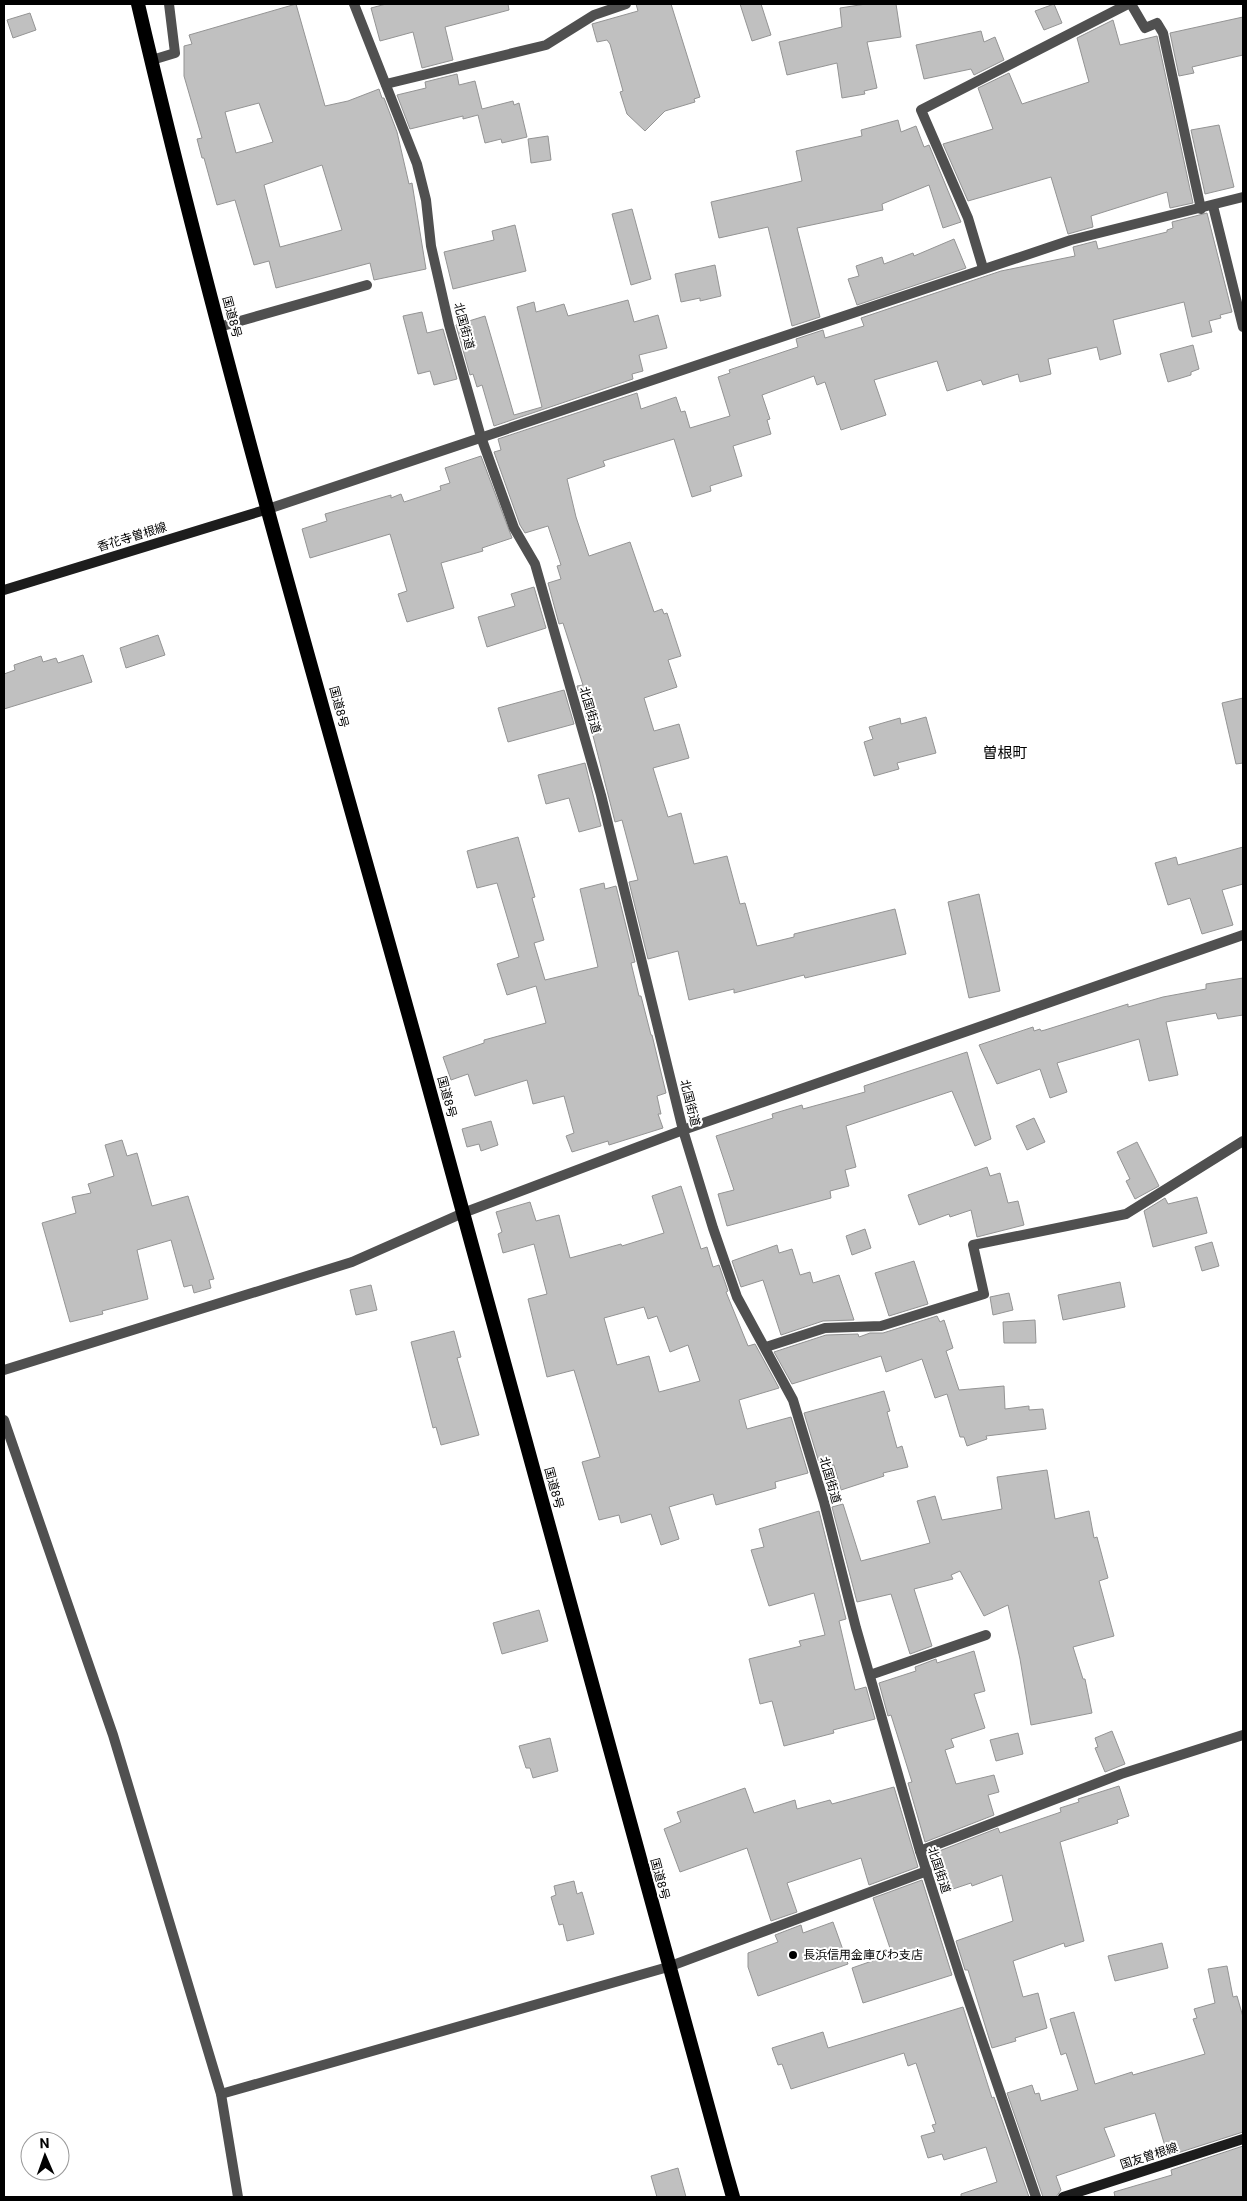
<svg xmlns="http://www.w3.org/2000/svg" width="1247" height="2201" viewBox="0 0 1247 2201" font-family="Roboto,'Noto Sans JP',sans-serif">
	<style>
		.building { fill: #c0c0c0; stroke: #949494; fill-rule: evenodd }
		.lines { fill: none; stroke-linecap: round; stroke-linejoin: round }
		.service { stroke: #505050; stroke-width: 10 }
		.minor { stroke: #505050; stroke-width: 10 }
		.secondary { stroke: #1d1d1d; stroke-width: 10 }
		.trunk { stroke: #000; stroke-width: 14 }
		.poi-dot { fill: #000; stroke: #fff; stroke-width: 2 }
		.labels { text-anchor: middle; stroke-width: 4; stroke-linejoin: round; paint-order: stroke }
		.street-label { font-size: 12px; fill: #000; stroke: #fff }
		.poi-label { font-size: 12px; fill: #000; stroke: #fff; text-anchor: start }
		.quarter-label { font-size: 15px; fill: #000; stroke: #fff }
	</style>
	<rect width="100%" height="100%" fill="#fff"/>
	<!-- building -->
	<g class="building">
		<path d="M296 4 325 106 348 101 379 89 382 98H384L397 132 409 184 412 183 426 269 374 280 370 263 276 288 269 261 254 265 235 200 217 205 204 158H202L197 139 202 138 184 76V46L192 44 189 35ZM259 103 273 142 236 153 225 112ZM322 165 342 230 280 247 264 185Z"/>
		<polygon points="386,4 508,4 509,10 445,27 453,60 422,68 413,32 380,41 371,8"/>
		<polygon points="636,4 671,4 700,97 694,99 695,102 665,111 645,131 627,114 620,92 623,91 610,44 607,40 597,42 592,24 638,11"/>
		<polygon points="740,4 761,4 771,35 752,41"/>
		<polygon points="866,4 896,4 901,37 867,42 877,88 864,91 865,94 842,98 837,63 787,75 779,42 842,27 840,8"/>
		<polygon points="1054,4 1062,23 1044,30 1035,11"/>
		<polygon points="30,13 36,30 13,38 7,20"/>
		<polygon points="1243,17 1243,55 1192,67 1194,73 1179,76 1170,33"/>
		<polygon points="1113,20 1120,45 1157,36 1193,203 1170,208 1167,192 1091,216 1093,227 1068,234 1051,177 968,201 943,144 993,129 978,88 1009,73 1022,104 1089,82 1077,38"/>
		<polygon points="981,31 984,42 995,37 1004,60 974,75 971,69 924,79 916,45"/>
		<polygon points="457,74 459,85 475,81 482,109 513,101 514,105 519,103 527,137 502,143 501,139 485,143 478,115 463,119 463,116 410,129 397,95 426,88 425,82"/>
		<polygon points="898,120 901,132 916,126 924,147 929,145 961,222 943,228 929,185 882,204 883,210 797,228 820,317 792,326 768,227 719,238 711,202 802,181 796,151 862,136 861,130"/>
		<polygon points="1219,125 1234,187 1205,194 1191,130"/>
		<polygon points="548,136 551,160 531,163 528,139"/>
		<polygon points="632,209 651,279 631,285 612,214"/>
		<polygon points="1207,213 1232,312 1220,315 1221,318 1209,321 1212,332 1192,337 1184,302 1113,320 1121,354 1100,360 1097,347 1048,359 1051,374 1020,382 1018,374 983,385 981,380 947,391 937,361 874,380 886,415 841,430 825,382 817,385 814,376 762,395 770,419 767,420 771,434 733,446 742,476 710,486 711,491 692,497 674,439 603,461 605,466 567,479 576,517 589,556 630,542 654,612 662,609 664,614 667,613 681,656 668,660 677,687 644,698 654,731 679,724 689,758 653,768 668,817 681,813 694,864 727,856 740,904 745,903 757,946 794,937 794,934 895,909 906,954 805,978 804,975 734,993 734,989 689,1000 678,951 648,959 629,882 638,880 622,820 615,822 589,720 587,720 577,686 583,685 563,623 559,624 548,583 561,579 557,566 561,565 548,526 525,533 520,525 494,452 501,450 498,439 637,393 641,409 676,397 681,412 685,411 690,428 730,416 718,377 730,373 729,370 798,347 796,339 823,330 825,338 864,326 861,318 1001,271 1075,256 1073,247 1096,241 1098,249 1167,232 1167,230 1173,228 1172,222"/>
		<polygon points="515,225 526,271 453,289 444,252 494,240 492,231"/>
		<polygon points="954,239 966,268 857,305 848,279 859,276 856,266 882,257 884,264 913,253 914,256"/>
		<polygon points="715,265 721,296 700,301 700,298 681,302 675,274"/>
		<polygon points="628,300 634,322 658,315 667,348 639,355 643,371 632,374 633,379 494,426 482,385 477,387 473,374 470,375 456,325 485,316 514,415 542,407 517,307 534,302 536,312 564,304 568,316"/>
		<polygon points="422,312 427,333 443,329 457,379 434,385 430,371 418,374 403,316"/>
		<polygon points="1193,345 1199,369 1191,372 1191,375 1168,382 1160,354"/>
		<polygon points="481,456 512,538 482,548 483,551 441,563 454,608 407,622 398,594 407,591 390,534 310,558 302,529 327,521 325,514 391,495 391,498 401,494 404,502 441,490 440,486 450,483 445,468"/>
		<polygon points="534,587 546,628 487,647 478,617 515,606 511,594"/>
		<polygon points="158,635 165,655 126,668 120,648"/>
		<polygon points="83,655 92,682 4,709 4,674 15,670 14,665 41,656 43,662 56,658 58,663"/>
		<polygon points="564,690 574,724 508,742 498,708"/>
		<polygon points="1243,698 1243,763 1236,764 1222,703"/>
		<polygon points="926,717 936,753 897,763 899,769 874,776 864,742 873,739 869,727 900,718 901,724"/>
		<polygon points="585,763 601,826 579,832 569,798 546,804 538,775"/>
		<polygon points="518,837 535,897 532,898 544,940 534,943 545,980 598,967 580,889 604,883 605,889 616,886 635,962 631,963 639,996 641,996 651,1035 652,1035 666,1093 657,1096 661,1114 658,1114 663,1128 609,1145 608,1141 572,1152 566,1136 574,1133 564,1096 533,1104 527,1080 475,1096 468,1074 451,1080 443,1057 484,1043 484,1040 546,1023 536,986 507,995 497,964 519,957 497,883 477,888 467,851"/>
		<polygon points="1243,847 1243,884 1222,890 1233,925 1202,934 1190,898 1168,905 1155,863 1176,857 1178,865"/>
		<polygon points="979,894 1000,991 969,998 948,902"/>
		<polygon points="1243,978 1243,1015 1218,1019 1216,1013 1166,1022 1178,1075 1149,1081 1139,1039 1057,1063 1067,1092 1050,1098 1040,1069 997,1084 979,1045 1033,1027 1034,1031 1040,1029 1041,1031 1045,1030 1128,1004 1128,1007 1163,997 1206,989 1206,984"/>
		<polygon points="967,1052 991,1139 975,1146 952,1091 846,1126 856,1167 845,1170 849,1186 830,1191 831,1198 727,1226 718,1194 734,1190 716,1136 773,1118 772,1114 802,1105 803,1109 865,1092 864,1086"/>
		<polygon points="1034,1118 1045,1142 1027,1150 1016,1126"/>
		<polygon points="491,1121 498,1145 481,1151 479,1144 467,1147 462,1129"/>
		<polygon points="122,1140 127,1156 137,1153 152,1206 188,1196 214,1279 209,1280 211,1288 194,1293 192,1285 184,1287 171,1240 137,1250 148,1299 102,1311 103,1314 70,1322 42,1223 76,1213 72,1197 91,1193 88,1184 114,1176 105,1145"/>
		<polygon points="1137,1142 1159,1186 1135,1199 1126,1181 1130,1179 1117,1152"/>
		<polygon points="987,1167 990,1176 1000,1173 1008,1203 1018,1201 1024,1225 977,1237 971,1210 950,1217 949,1214 919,1225 908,1195"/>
		<path d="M681 1186 701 1249 707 1247 713 1267 719 1265 728 1291 726 1292 748 1346 755 1344 779 1388 739 1400 747 1429 791 1417 808 1473 775 1482 776 1488 716 1505 713 1494 669 1507 679 1539 661 1545 651 1514 621 1523 619 1515 599 1520 582 1462 600 1457 574 1370 547 1377 528 1299 547 1294 534 1244 503 1253 498 1234 502 1232 496 1212 530 1202 536 1221 559 1215 570 1258 621 1244 622 1246 664 1233 652 1196ZM644 1307 648 1319 657 1316 670 1352 688 1345 700 1381 659 1392 649 1356 617 1365 604 1318Z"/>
		<polygon points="1197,1197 1207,1233 1153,1247 1144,1211 1165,1198 1168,1204"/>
		<polygon points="865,1229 871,1248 852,1255 846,1236"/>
		<polygon points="1212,1242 1219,1266 1202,1271 1195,1247"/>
		<polygon points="777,1245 779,1253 792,1249 800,1275 810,1272 813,1283 839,1275 854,1320 823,1321 781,1335 763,1280 741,1287 732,1261"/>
		<polygon points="914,1261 928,1304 889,1316 875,1273"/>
		<polygon points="1120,1282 1125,1307 1063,1320 1058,1295"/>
		<polygon points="371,1285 377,1310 356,1315 350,1290"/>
		<polygon points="1009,1293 1013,1310 993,1315 990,1297"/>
		<polygon points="937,1316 940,1322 944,1320 953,1348 946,1351 959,1390 1004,1386 1005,1409 1029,1406 1029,1410 1043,1409 1046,1429 986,1436 987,1439 967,1446 964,1437 960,1437 947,1394 935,1398 922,1359 886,1372 881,1356 792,1384 774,1352 826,1335 858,1334 859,1337 870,1333 883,1333"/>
		<polygon points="1035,1320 1036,1343 1004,1343 1003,1322"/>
		<polygon points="454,1331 461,1357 457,1358 479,1435 441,1445 436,1427 433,1428 411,1342"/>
		<polygon points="884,1391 890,1411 887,1412 897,1448 902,1446 908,1467 883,1473 884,1476 841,1490 834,1465 821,1469 804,1413"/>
		<polygon points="1047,1470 1055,1519 1089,1511 1094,1538 1097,1537 1108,1578 1099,1581 1114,1636 1073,1647 1083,1679 1085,1679 1092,1713 1031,1725 1020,1659 1008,1605 984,1616 960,1571 951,1575 953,1579 914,1589 932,1646 910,1654 891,1594 857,1602 832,1507 843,1504 861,1561 930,1543 917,1501 935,1496 942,1520 1002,1509 997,1477"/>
		<polygon points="819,1511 846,1619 839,1621 855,1690 866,1687 875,1719 833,1730 834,1733 784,1746 772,1701 760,1704 749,1659 801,1646 799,1641 825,1635 814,1593 769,1606 751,1550 764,1547 759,1529"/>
		<polygon points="539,1610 548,1641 502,1654 493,1623"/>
		<polygon points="974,1651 985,1691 974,1694 985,1728 951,1739 954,1747 945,1750 956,1784 994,1775 999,1792 988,1795 994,1815 925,1842 908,1783 912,1782 891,1715 888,1716 879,1683 916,1671 915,1667 936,1659 937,1663"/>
		<polygon points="1112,1731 1125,1764 1105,1772 1095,1748 1098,1747 1095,1738"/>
		<polygon points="1018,1733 1023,1754 996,1761 990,1740"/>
		<polygon points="550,1738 558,1771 533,1778 530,1768 526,1768 519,1746"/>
		<polygon points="1119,1786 1129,1816 1117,1820 1118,1823 1060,1842 1084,1941 1065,1947 1064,1943 1013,1961 1023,1997 1038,1993 1047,2028 1015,2038 1016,2041 992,2048 968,1970 965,1970 956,1941 1013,1921 1002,1875 972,1886 971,1883 941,1893 929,1855 998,1828 1000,1833 1061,1812 1060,1808 1079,1802 1078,1799"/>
		<polygon points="894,1787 918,1867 869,1885 861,1858 787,1883 797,1912 771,1921 747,1848 680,1872 664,1829 681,1822 677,1812 745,1788 754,1813 795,1800 797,1809 830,1800 832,1804"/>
		<polygon points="922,1880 952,1975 863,2003 852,1968 892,1954 873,1898"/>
		<polygon points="574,1881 577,1894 582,1892 594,1934 567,1941 563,1924 559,1925 551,1897 556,1895 554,1886"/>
		<polygon points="833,1922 848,1964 758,1996 748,1967 748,1953 778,1942 775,1935 801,1925 803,1933"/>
		<polygon points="1162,1943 1168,1968 1115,1981 1108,1956"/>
		<polygon points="1227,1966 1233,1997 1237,1996 1243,2017 1243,2132 1168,2156 1155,2113 1104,2128 1115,2156 1056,2176 1061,2190 1056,2197 1043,2197 1007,2093 1032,2085 1035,2094 1039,2093 1041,2101 1078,2090 1066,2053 1061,2055 1050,2019 1074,2012 1095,2084 1132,2072 1133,2075 1205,2054 1193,2019 1197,2018 1194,2009 1215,2003 1208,1969"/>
		<polygon points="963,2007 992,2098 994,2097 1029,2197 961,2197 961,2194 997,2182 986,2147 944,2160 942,2154 928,2158 921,2136 935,2132 932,2125 936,2124 916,2063 908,2066 904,2053 791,2089 782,2064 778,2065 772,2048 823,2032 828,2048"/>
		<polygon points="1243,2146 1243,2197 1115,2197 1114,2192 1172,2175 1171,2170"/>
		<polygon points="678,2168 686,2197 657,2197 651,2176"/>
	</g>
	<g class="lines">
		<!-- service -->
		<g class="service">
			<polyline points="1131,4 1145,28 1157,23 1163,33 1201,209"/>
			<polyline points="152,60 175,53 169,4"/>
			<polyline points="983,268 968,218 921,110 1128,4"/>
			<polyline points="219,327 367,285"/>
			<polyline points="766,1347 825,1328 881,1326 984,1294 973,1245 1126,1214 1243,1141"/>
			<polyline points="870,1675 986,1635"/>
		</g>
		<!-- minor -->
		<g class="minor">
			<polyline points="354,4 417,164 426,200 431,246 449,325 481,437 514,528 535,564 601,795 683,1130 713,1228 737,1297 793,1400 824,1502 856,1628 920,1851 960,1976 1036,2197"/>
			<polyline points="386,84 546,45 594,15 626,4"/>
			<polyline points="1213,206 1243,327"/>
			<polyline points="268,509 1071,240 1243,197"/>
			<polyline points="4,1370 352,1262 463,1213 683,1130 1243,935"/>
			<polyline points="4,1420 113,1735 221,2094 238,2197"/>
			<polyline points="920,1851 1121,1774 1243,1735"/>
			<polyline points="221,2094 668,1967 927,1871"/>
		</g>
		<!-- secondary -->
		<g class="secondary">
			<polyline points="4,590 268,509"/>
			<polyline points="1063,2197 1243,2139"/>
		</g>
		<!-- trunk -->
		<path class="trunk" d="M138 4C220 356 322 703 419 1052 524 1433 625 1816 733 2197"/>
	</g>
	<!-- markers -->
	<circle class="poi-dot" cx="793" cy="1955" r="5"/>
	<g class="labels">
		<!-- street labels -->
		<g class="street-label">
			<text transform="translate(232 317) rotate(75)" y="4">国道8号</text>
			<text transform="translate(464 326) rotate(75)" y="4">北国街道</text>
			<text transform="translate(132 537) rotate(-17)" y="4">香花寺曽根線</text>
			<text transform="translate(339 707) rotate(75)" y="4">国道8号</text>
			<text transform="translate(590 710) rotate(74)" y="4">北国街道</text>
			<text transform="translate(447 1097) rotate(75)" y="4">国道8号</text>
			<text transform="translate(690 1103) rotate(76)" y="4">北国街道</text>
			<text transform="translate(830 1480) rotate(74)" y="4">北国街道</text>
			<text transform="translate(554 1488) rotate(75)" y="4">国道8号</text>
			<text transform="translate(939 1870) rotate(72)" y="4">北国街道</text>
			<text transform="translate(660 1879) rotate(75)" y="4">国道8号</text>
			<text transform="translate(1149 2156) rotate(-18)" y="4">国友曽根線</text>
		</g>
		<!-- poi labels -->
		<g class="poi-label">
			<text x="803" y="1959">長浜信用金庫びわ支店</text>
		</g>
		<!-- quarter labels -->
		<g class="quarter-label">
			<text x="1005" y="758">曽根町</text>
		</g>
	</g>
	<!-- border -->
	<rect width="1247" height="2201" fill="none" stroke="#000000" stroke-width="10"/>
	<!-- north arrow -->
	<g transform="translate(45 2156) rotate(358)"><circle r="24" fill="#ffffff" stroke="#999999"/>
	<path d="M0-4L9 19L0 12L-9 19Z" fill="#000000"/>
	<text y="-8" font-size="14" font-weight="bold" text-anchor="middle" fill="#000000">N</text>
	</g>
</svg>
